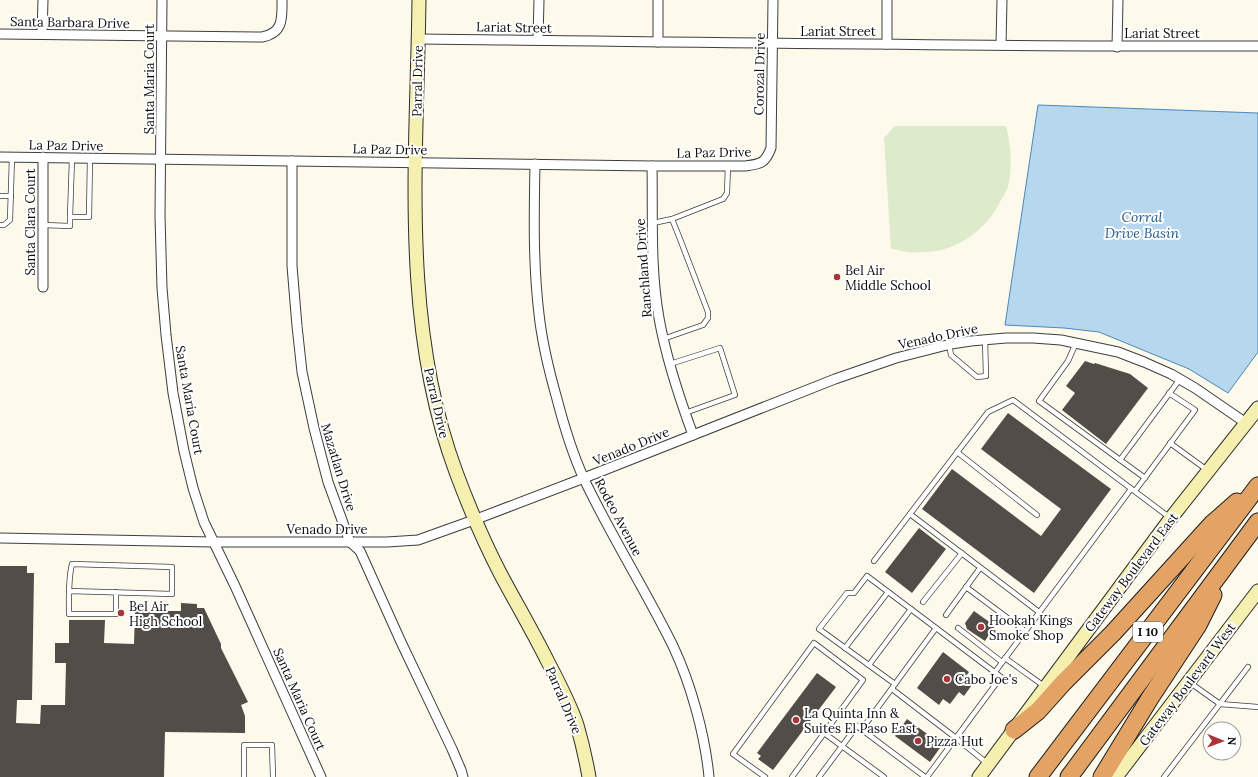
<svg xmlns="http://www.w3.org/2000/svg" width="1258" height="777" viewBox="0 0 1258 777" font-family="Lora,serif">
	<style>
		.pitch { fill: #deebcb }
		.water { fill: #b7d7ee; stroke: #4789bb }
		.building { fill: #524d49 }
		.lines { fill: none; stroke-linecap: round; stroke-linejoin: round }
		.lane-casing { stroke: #3e3e3e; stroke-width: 6 }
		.street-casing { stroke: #3e3e3e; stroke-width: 11 }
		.secondary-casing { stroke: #2d2d2d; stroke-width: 15 }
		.highway-casing { stroke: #1c1c1c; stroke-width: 19 }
		.lane { stroke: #fff; stroke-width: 4.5 }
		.street { stroke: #fff; stroke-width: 9 }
		.secondary { stroke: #f5f0af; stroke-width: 13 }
		.highway { stroke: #e2a365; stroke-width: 17 }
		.poi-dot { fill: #a93536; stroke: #fff; stroke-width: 1.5 }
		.labels { text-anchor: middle; stroke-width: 4; stroke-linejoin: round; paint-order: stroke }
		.shield { fill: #fff; stroke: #545454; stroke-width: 1 }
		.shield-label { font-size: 12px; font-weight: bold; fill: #0b0b0b }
		.street-label { font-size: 13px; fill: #0b0b0b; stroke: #fff }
		.poi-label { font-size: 13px; fill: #0b0b0b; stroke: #fff; text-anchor: start }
		.water-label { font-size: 14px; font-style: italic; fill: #255b8c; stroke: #fff }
	</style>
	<rect width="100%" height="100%" fill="#fdfaec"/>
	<!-- pitch -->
	<path class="pitch" d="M895 126H1006C1011 146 1013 166 1008 187 1006 191 1004 196 1001 200 989 225 965 246 936 251 927 252 916 253 906 252 901 251 896 249 891 249L884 138Z"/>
	<!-- water -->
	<polygon class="water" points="1038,105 1258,113 1258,352 1228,393 1189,369 1099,332 1064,328 1005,325"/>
	<!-- building -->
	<g class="building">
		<polygon points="1085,361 1094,364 1095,363 1130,374 1148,388 1106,444 1062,410 1075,393 1066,386"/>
		<polygon points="1008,413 1111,489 1034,593 922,509 952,469 1041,536 1061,509 981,449"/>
		<polygon points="919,528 946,549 912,593 885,572"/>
		<polygon points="0,566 27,566 27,573 34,573 32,700 17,700 16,723 40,724 41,705 65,705 66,663 55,663 55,643 69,643 69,620 105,620 104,643 134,644 135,611 181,611 181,603 197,604 197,608 204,608 221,644 221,648 248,702 241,705 245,716 245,733 165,732 164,777 0,777"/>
		<polygon points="974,611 995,626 985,641 967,629 965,623"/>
		<polygon points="943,652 969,672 966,676 974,682 964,696 959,692 950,704 943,699 939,705 917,688"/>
		<polygon points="817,673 836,687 773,770 758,759 761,756 757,753"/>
		<polygon points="907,719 942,745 930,762 895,736"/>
	</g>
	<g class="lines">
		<defs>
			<g id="lane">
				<polyline points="72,158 70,217 89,217 90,158"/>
				<polyline points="0,196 11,196"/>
				<polyline points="672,219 723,199 727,193 728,166"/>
				<polyline points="653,223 672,219 680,239 708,312 708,318 703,325 663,339"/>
				<polyline points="0,225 4,225 10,220 12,157"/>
				<polyline points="43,225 70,226 70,217"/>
				<polyline points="1076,343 1068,361 1039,401 1145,478"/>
				<polyline points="949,344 951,355 977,377 986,376 985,339"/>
				<polyline points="670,364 720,348 735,395 685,413"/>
				<polyline points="1170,443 1207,470"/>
				<polyline points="957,452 1037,515"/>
				<polyline points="1120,460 1180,379"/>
				<polyline points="1135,491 1195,410 1169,393"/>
				<polyline points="910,514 1039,612"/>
				<polyline points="874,561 988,412 1013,400 1169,517"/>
				<polyline points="966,587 1025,631"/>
				<path d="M69 591 172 594V567L72 564C68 580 69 597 69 614H116V592"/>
				<polyline points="923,602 962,553"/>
				<polyline points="946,615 980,568"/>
				<polyline points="958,628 1002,662"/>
				<polyline points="845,648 888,592"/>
				<polyline points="1005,658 1044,686"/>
				<polyline points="869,665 911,609"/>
				<polyline points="995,672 1131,489"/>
				<polyline points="1189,682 1220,704 1258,707"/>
				<polyline points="895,684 819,629 847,593 854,593 867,576 1001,677 927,777"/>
				<polyline points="892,689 956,738 988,764"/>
				<polyline points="857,726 925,777"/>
				<polyline points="824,733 884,777"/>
				<polyline points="244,777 244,745 272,745 273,777"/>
				<polyline points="765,777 733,754 814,643 863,680 792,777"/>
				<polyline points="819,777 857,726 865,725 936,628"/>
				<polyline points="1164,777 1248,667"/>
			</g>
			<g id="street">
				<polyline points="162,0 160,216 162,288 166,335 173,393 184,451 193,488 204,522 235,586 321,777"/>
				<path d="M0 34 262 37C284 33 282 17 282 0"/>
				<polyline points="42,34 43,0"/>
				<path d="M419 39C698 42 978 47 1258 46"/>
				<polyline points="538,40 539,0"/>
				<polyline points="658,42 658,0"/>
				<polyline points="887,44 887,0"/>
				<polyline points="1001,45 1002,0"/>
				<polyline points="1117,47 1118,0"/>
				<path d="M0 157 652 166H745C760 164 765 164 771 148L773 0"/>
				<polyline points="292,161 292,266 297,326 302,372 314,428 328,482 350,542 360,551 401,642 452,749 461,770 463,777"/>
				<path d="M535 164C534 214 533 264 539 314 542 342 549 371 557 399 564 426 573 455 584 479 611 536 645 589 673 646 691 684 705 735 709 777"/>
				<path d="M652 166C653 216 650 268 659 318 666 358 679 397 693 435"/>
				<polyline points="43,287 43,157"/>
				<polyline points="0,538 214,542 387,542 418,540 474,520 584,478 835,379 896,358 951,344 971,341 1006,338 1033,338 1061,340 1118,352 1144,362 1171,374 1195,388 1246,423"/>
			</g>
			<g id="secondary">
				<path d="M419 0C417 157 400 322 456 472 469 507 483 540 500 573 516 603 533 632 548 662 559 683 570 704 577 725 582 742 586 760 589 777"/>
				<polyline points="979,777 1171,518 1258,408"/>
				<polyline points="1116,777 1258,591"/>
			</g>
			<g id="highway">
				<polyline points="1014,730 1038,711 1063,683 1113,633 1212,524 1237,502"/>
				<polyline points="1038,777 1258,486"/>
				<polyline points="1069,777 1258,522"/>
				<polyline points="1102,777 1150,698 1198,625 1213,595"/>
			</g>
		</defs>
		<!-- lane casing -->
		<use href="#lane" class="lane-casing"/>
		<!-- street casing -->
		<use href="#street" class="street-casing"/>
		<!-- secondary casing -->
		<use href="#secondary" class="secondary-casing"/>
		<!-- highway casing -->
		<use href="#highway" class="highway-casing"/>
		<!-- lane -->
		<use href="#lane" class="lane"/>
		<!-- street -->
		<use href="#street" class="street"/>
		<!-- secondary -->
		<use href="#secondary" class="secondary"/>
		<!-- highway -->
		<use href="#highway" class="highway"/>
	</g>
	<!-- markers -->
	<g class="poi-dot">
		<circle cx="837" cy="277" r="4"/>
		<circle cx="121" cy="613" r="4"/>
		<circle cx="981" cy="627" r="4"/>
		<circle cx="947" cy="679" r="4"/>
		<circle cx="796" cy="720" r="4"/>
		<circle cx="918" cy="741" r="4"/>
	</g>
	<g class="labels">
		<!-- shield labels -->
		<rect class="shield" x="1133" y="622" width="30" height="20" rx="3"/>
		<g class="shield-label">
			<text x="1148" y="636">I 10</text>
		</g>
		<!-- street labels -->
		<g class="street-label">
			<text transform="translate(70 22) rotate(1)" y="5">Santa Barbara Drive</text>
			<text transform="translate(514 27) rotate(1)" y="5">Lariat Street</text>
			<text x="838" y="36">Lariat Street</text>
			<text x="1162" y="38">Lariat Street</text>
			<text transform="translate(759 74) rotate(-89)" y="5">Corozal Drive</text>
			<text transform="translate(149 79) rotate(-90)" y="5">Santa Maria Court</text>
			<text transform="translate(417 81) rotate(-89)" y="5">Parral Drive</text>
			<text transform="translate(66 145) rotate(1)" y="5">La Paz Drive</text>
			<text transform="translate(390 149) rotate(1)" y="5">La Paz Drive</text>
			<text transform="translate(714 152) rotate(-1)" y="5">La Paz Drive</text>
			<text transform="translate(30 222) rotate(-90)" y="5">Santa Clara Court</text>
			<text transform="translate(643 268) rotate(-94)" y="5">Ranchland Drive</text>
			<text transform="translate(938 336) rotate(-12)" y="5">Venado Drive</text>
			<text transform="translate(190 400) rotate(80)" y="5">Santa Maria Court</text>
			<text transform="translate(437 403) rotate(77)" y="5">Parral Drive</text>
			<text transform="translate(631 446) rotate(-22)" y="5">Venado Drive</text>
			<text transform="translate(339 467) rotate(73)" y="5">Mazatlan Drive</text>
			<text transform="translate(619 517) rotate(62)" y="5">Rodeo Avenue</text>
			<text x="327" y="534">Venado Drive</text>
			<text transform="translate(1131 572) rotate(-53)" y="5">Gateway Boulevard East</text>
			<text transform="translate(1187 684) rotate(-53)" y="5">Gateway Boulevard West</text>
			<text transform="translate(300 699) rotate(66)" y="5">Santa Maria Court</text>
			<text transform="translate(564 700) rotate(67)" y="5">Parral Drive</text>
		</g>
		<!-- poi labels -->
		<g class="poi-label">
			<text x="845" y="275">Bel Air<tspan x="845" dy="15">Middle School</tspan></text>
			<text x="129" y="611">Bel Air<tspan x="129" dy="15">High School</tspan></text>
			<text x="989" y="625">Hookah Kings<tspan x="989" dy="15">Smoke Shop</tspan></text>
			<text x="955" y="684">Cabo Joe's</text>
			<text x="804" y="718">La Quinta Inn &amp;<tspan x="804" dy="15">Suites El Paso East</tspan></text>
			<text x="926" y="746">Pizza Hut</text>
		</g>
		<!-- water labels -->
		<g class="water-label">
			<text x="1142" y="222">Corral<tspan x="1142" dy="16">Drive Basin</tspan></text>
		</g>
	</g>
	<!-- north arrow -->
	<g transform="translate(1222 741) rotate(91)"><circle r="19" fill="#ffffff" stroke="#9d9d9d"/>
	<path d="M0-3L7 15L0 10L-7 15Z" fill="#a93536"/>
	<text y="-6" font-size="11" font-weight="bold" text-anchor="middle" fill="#0b0b0b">N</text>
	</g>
</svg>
